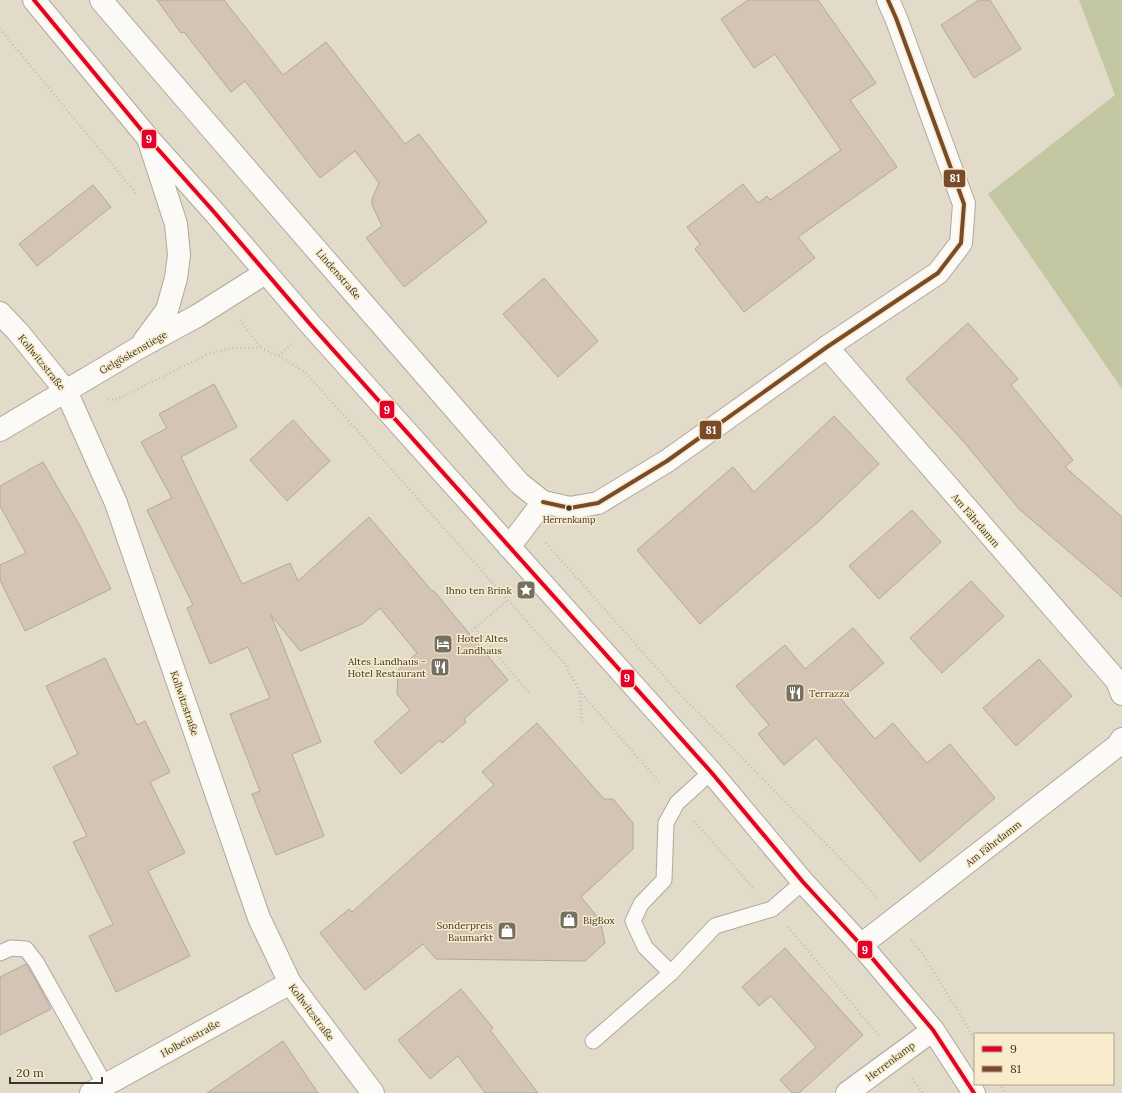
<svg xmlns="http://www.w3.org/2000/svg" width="1122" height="1093" viewBox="0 0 1122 1093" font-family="Lora,serif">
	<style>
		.green { fill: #c2c7a1 }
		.building { fill: #d4c4b5; stroke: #b1a89d }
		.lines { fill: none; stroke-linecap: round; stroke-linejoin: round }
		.service-casing { stroke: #afa99c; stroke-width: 17 }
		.minor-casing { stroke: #afa99c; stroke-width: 24 }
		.tertiary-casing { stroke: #afa99c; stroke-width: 24 }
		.secondary-casing { stroke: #afa99c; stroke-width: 24 }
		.path { stroke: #c1bfb9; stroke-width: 2.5; stroke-dasharray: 1 3; stroke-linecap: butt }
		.service { stroke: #fbfaf7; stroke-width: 15 }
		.minor { stroke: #fbfaf7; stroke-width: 22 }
		.tertiary { stroke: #fbfaf7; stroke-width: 22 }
		.secondary { stroke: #fbfaf7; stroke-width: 22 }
		.bus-1-casing { stroke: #f9eccc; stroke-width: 7 }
		.bus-2-casing { stroke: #f9eccc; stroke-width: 7 }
		.bus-1 { stroke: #e4002b; stroke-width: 4 }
		.bus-2 { stroke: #7a4b2a; stroke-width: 4 }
		.bus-dot { fill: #3c372a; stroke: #f9eccc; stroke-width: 1.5 }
		.labels { text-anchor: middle; stroke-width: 3; stroke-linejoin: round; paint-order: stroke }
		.bus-label { font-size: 9px; fill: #3c372a; stroke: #f9eccc }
		.street-label { font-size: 10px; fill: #3c372a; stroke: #f9eccc }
		.poi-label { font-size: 10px; fill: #3c372a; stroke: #f9eccc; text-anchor: end }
		.line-badge { stroke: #f9eccc; stroke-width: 1.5 }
		.badge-label { font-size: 11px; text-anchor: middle; font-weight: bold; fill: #fff }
	</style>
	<rect width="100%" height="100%" fill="#e2dbca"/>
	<!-- green -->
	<polygon class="green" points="1079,0 1122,0 1122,389 988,194 1115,95"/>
	<!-- building -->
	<g class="building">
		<polygon points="157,0 224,0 283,75 326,42 405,144 419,134 487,222 404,287 366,238 382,226 372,205 372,199 379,183 355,151 320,178 245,81 231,92 184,32 181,33"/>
		<polygon points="748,0 818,0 876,83 850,100 897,167 798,237 815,258 744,312 695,249 700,244 687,227 743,184 758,203 767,196 770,200 841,150 775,54 754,68 721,19"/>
		<polygon points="979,0 990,0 1021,49 974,78 941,25"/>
		<polygon points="93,185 111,207 37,266 19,244"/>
		<polygon points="544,278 598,341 558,377 503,314"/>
		<polygon points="968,323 1018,379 1011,385 1073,460 1065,467 1122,517 1122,597 1019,509 964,442 906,379"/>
		<polygon points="214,384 237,427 181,457 242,584 290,563 298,581 369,517 432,591 433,590 508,680 464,719 466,722 442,743 440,740 401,774 374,742 410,710 397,694 398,670 417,653 380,608 362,624 300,651 271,615 321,742 292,754 324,836 276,855 252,794 260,791 230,714 270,698 248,647 210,664 187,608 193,605 147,510 172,498 141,442 167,428 159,414"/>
		<polygon points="834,416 879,464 819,521 700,624 637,550 733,467 754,492"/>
		<polygon points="293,420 330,461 287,501 250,460"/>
		<polygon points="43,462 80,526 111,589 25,631 0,580 0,565 26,553 0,506 0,486"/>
		<polygon points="912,510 941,542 879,599 849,566"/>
		<polygon points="971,581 1004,616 942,673 910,638"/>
		<polygon points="853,628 884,663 841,699 875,739 893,723 927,763 950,744 995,798 920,862 816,738 784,765 758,734 769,725 736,686 785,645 805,669"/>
		<polygon points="105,658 137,725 145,721 170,772 150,782 185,853 148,871 190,956 116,992 89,936 113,924 73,842 87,836 53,767 78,754 46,686"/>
		<polygon points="1039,659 1072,696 1016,746 983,708"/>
		<polygon points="537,723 604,799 613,799 633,823 633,849 581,897 600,920 605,943 585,961 436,959 423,944 365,990 320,933 349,909 352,912 494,785 482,772"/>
		<polygon points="785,948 863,1035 799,1093 792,1093 780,1080 816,1047 771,996 759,1006 742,987"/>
		<polygon points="26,964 38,984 51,1009 0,1035 0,977"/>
		<polygon points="461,989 493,1028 490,1030 538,1093 485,1093 458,1056 430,1079 398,1040"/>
		<polygon points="283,1041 318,1093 207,1093"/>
	</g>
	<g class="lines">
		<defs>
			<g id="service">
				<polyline points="0,953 11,948 26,949 36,962 105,1085"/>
				<polyline points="671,973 645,947 633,921 641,904 664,880 666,823 677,803 711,772"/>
				<polyline points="593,1041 671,973 715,926 772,909 803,882"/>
			</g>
			<g id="minor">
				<path d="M101 0C239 162 380 322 519 483L543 502 509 547"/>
				<polyline points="0,313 18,332 66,391 116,503 259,918 290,983 373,1093"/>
				<polyline points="827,347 1117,681 1122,694"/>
				<polyline points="543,502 570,508 598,503 667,461 827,347 938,273 961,243 964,204 896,18 888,0"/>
				<polyline points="861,945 1117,746 1122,739"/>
				<polyline points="91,1093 290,983"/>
				<polyline points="847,1093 933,1030"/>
			</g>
			<g id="tertiary">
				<polyline points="144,341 167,310 176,278 179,255 176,224 148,138"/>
				<polyline points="0,430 140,347 197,316 265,273"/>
			</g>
			<polyline id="secondary" points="34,0 148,138 214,212 310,324 711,772 803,882 861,945 933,1030 974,1093"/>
		</defs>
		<!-- service casing -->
		<use href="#service" class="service-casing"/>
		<!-- minor casing -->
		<use href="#minor" class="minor-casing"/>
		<!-- tertiary casing -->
		<use href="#tertiary" class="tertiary-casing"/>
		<!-- secondary casing -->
		<use href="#secondary" class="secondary-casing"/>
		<!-- path -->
		<g class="path">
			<polyline points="0,29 134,191 136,196"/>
			<polyline points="240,320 261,348"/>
			<polyline points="279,356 292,343"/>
			<polyline points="108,399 115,400 208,354 231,348 261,348 279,356 306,373 564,663 580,692 661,784"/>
			<polyline points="546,543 679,693 864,883 878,899"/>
			<polyline points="475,628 508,600"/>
			<polyline points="469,634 475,628 530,694"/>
			<polyline points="580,693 582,725"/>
			<polyline points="694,821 754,889"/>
			<polyline points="788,927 880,1037"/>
			<polyline points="911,940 922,953 960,1014 975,1041"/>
			<polyline points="912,1079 923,1093"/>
			<polyline points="1001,1087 1005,1093"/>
		</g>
		<!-- service -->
		<use href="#service" class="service"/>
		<!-- minor -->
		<use href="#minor" class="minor"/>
		<!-- tertiary -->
		<use href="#tertiary" class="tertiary"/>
		<!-- secondary -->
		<use href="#secondary" class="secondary"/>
		<defs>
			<polyline id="bus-1" points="34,0 148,138 214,212 310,324 711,772 803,882 861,945 933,1030 974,1093"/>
			<polyline id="bus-2" points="543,502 570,508 598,503 667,461 827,347 938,273 961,243 964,204 896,18 888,0"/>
		</defs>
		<!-- bus-1 casing -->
		<use href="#bus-1" class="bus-1-casing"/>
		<!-- bus-2 casing -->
		<use href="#bus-2" class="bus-2-casing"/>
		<!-- bus-1 -->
		<use href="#bus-1" class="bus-1"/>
		<!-- bus-2 -->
		<use href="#bus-2" class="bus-2"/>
	</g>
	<!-- icons -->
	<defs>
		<symbol id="sight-square" viewBox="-11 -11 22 22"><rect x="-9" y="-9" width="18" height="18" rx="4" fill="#767062" stroke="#f9eccc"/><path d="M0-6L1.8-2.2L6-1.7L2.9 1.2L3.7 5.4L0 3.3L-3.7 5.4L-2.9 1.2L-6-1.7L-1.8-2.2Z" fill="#fff"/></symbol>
		<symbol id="hotel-square" viewBox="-11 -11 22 22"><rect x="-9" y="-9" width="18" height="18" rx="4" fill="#767062" stroke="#f9eccc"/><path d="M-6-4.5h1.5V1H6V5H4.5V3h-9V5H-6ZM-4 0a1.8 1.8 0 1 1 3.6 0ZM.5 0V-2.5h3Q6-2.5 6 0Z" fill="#fff"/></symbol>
		<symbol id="restaurant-square" viewBox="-11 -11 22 22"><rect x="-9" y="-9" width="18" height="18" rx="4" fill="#767062" stroke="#f9eccc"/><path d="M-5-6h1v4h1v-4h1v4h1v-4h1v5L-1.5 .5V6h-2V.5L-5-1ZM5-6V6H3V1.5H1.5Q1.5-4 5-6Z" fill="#fff"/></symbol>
		<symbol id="shop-square" viewBox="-11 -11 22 22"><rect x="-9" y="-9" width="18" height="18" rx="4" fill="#767062" stroke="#f9eccc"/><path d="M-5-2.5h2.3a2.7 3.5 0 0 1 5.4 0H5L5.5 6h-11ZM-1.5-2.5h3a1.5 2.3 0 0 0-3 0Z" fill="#fff"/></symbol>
	</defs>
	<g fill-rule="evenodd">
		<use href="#sight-square" x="515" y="579" width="22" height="22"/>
		<use href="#hotel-square" x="432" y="633" width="22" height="22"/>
		<use href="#restaurant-square" x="429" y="656" width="22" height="22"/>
		<use href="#restaurant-square" x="784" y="682" width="22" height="22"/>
		<use href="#shop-square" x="558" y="909" width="22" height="22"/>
		<use href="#shop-square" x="496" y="920" width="22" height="22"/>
	</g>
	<!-- markers -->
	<circle class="bus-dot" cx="569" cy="508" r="3.5"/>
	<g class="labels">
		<!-- bus labels -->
		<g class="bus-label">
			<text x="569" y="523">Herrenkamp</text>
		</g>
		<!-- street labels -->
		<g class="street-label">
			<text transform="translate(339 274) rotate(49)" y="4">Lindenstraße</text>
			<text transform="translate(133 352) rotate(-30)" y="4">Gelgöskenstiege</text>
			<text transform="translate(42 362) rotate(51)" y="4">Kollwitzstraße</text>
			<text transform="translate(976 520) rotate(49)" y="4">Am Fährdamm</text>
			<text transform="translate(185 703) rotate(71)" y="4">Kollwitzstraße</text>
			<text transform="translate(993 843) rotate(-38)" y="4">Am Fährdamm</text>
			<text transform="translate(312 1012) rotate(53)" y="4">Kollwitzstraße</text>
			<text transform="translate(190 1038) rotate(-29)" y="4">Holbeinstraße</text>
			<text transform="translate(890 1061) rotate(-37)" y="4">Herrenkamp</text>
		</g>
		<!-- poi labels -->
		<g class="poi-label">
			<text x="512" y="594">Ihno ten Brink</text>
			<text x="457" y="642" text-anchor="start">Hotel Altes<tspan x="457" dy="12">Landhaus</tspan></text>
			<text x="426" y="665">Altes Landhaus -<tspan x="426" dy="12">Hotel Restaurant</tspan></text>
			<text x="809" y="697" text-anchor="start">Terrazza</text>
			<text x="583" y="924" text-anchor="start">BigBox</text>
			<text x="493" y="929">Sonderpreis<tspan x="493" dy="12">Baumarkt</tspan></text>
		</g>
	</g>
	<g class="line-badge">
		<rect x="141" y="129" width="16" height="20" rx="4" fill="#e4002b"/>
		<rect x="943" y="169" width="23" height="19" rx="4" fill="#7a4b2a"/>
		<rect x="379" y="400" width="16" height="19" rx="4" fill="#e4002b"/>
		<rect x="699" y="420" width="23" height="20" rx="4" fill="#7a4b2a"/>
		<rect x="620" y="669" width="15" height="19" rx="4" fill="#e4002b"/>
		<rect x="857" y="940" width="16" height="19" rx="4" fill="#e4002b"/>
	</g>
	<g class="badge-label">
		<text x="149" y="143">9</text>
		<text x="955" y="182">81</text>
		<text x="387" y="414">9</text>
		<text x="711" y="434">81</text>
		<text x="627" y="682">9</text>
		<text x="865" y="954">9</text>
	</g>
	<!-- legend -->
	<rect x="974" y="1033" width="140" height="52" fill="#f9eccc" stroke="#ada48b"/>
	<rect x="982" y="1046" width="20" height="6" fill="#e4002b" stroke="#ada48b"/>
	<text x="1010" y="1053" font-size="12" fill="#3c372a">9</text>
	<rect x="982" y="1066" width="20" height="6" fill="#7a4b2a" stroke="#ada48b"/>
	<text x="1010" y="1073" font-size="12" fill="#3c372a">81</text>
	<!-- scale -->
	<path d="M10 1077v6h92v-6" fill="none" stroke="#3c372a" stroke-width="2"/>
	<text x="16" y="1077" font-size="12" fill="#3c372a" stroke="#f9eccc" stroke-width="3" paint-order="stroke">20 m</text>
</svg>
